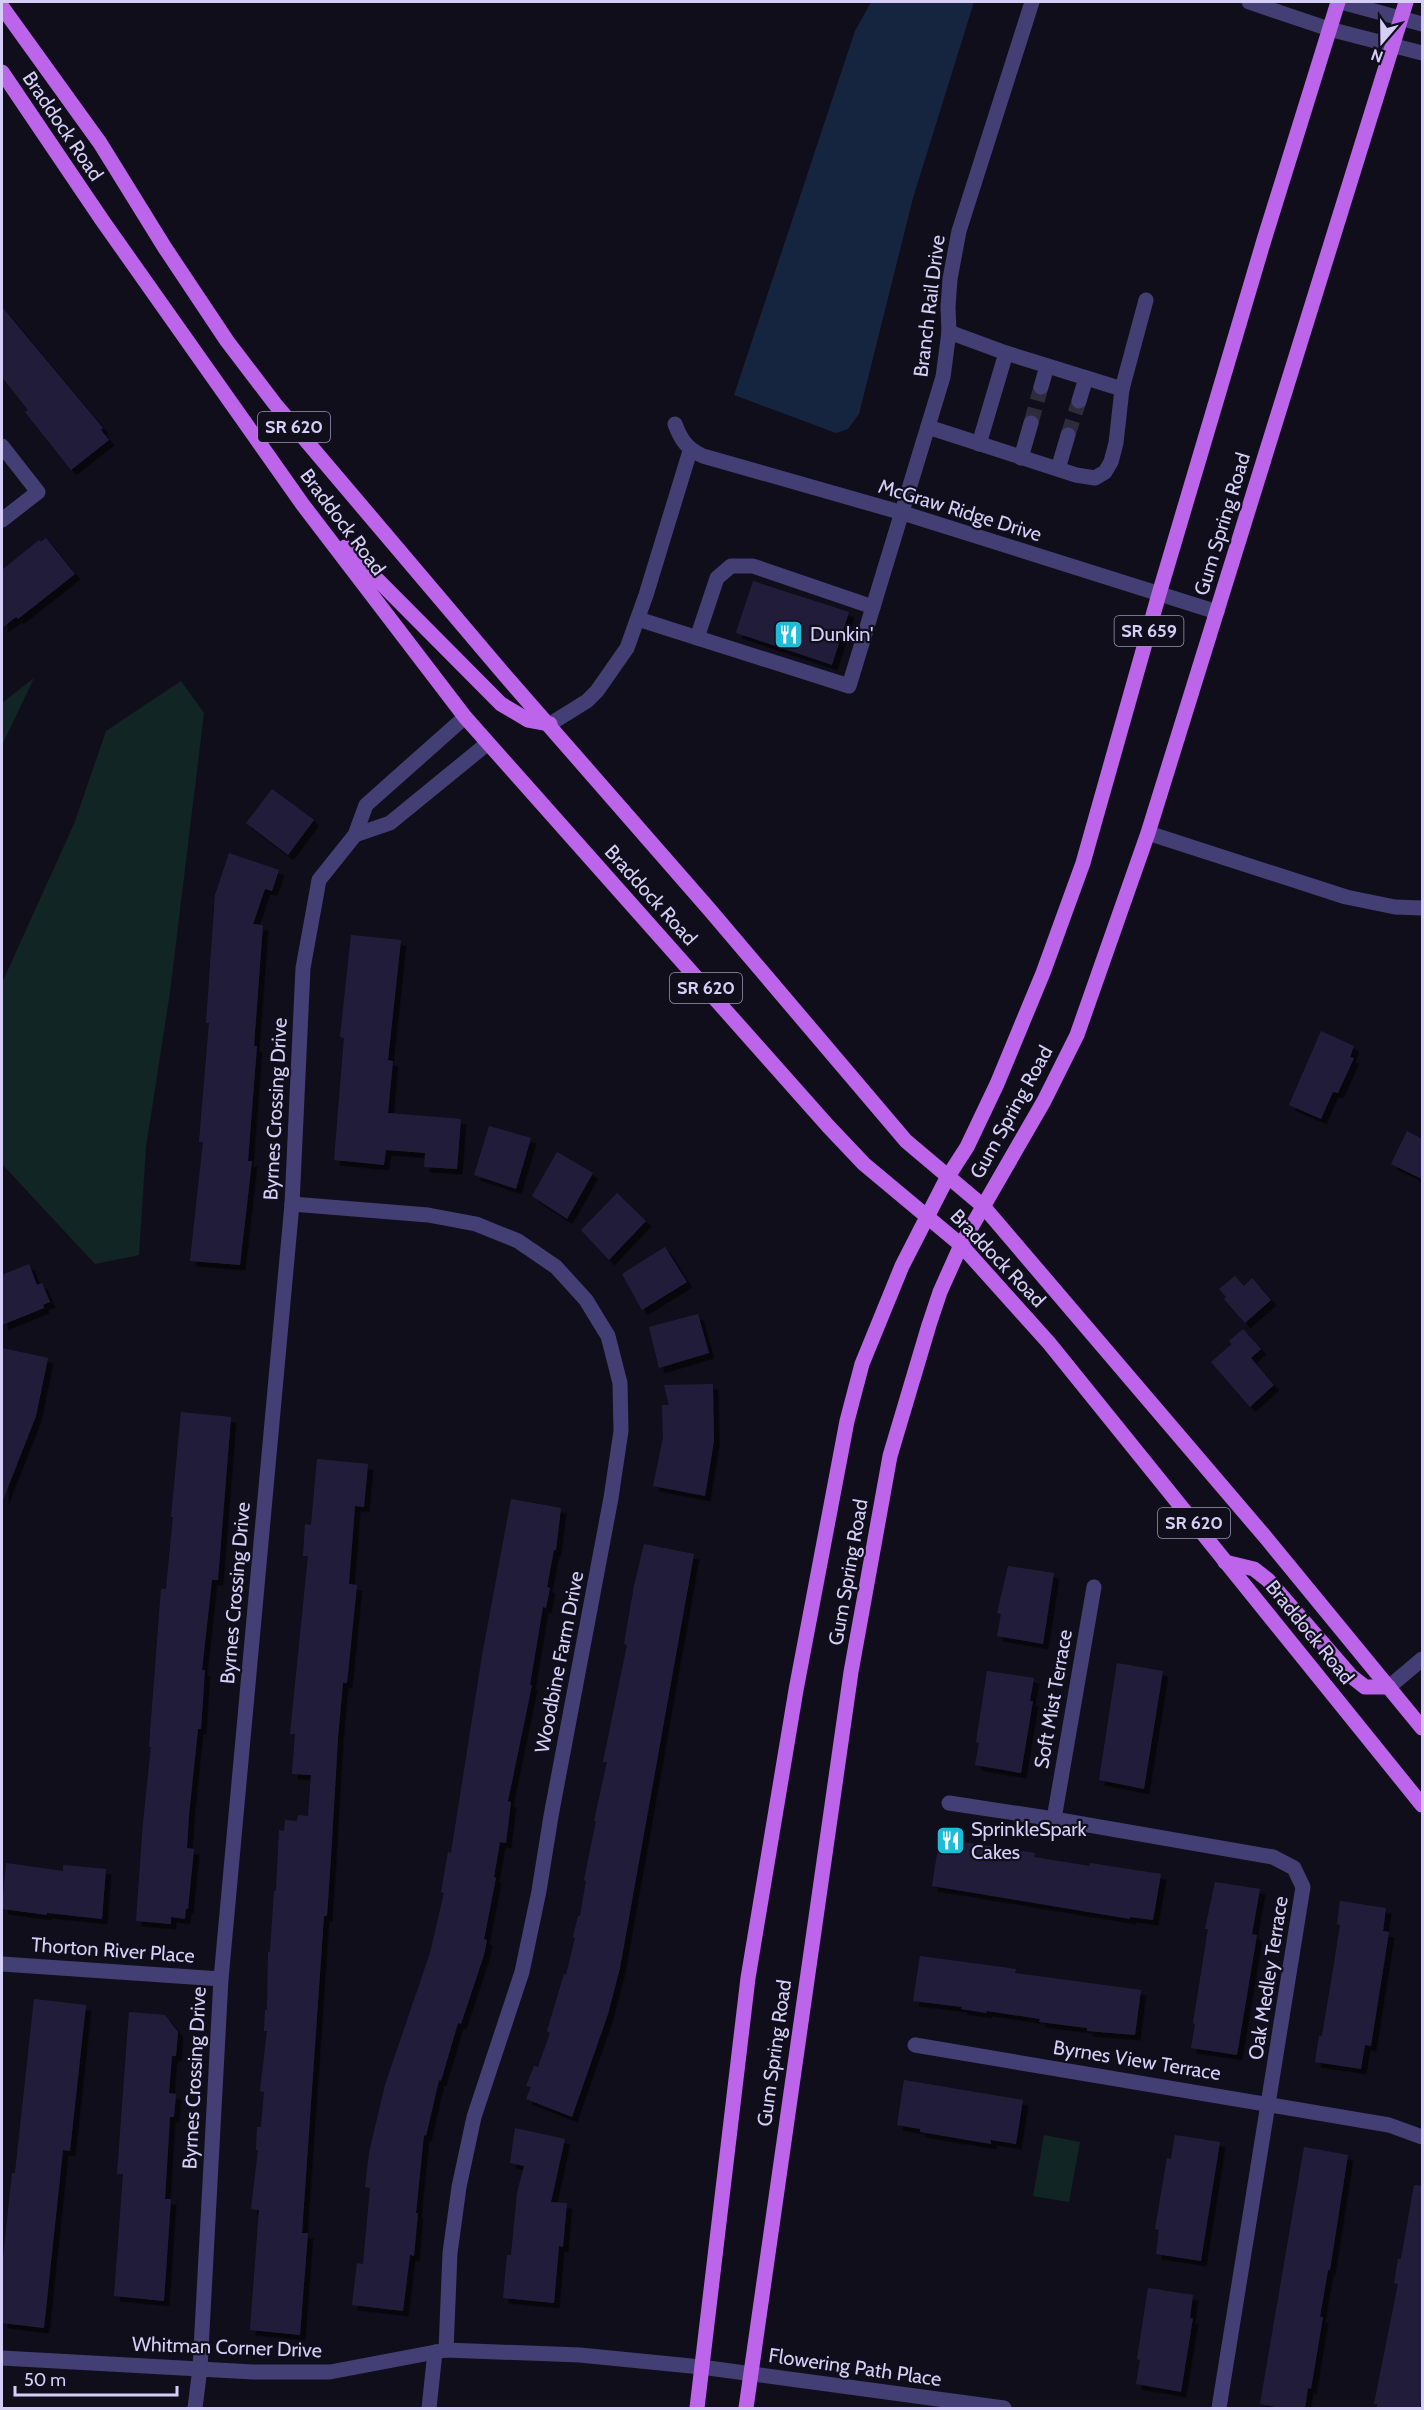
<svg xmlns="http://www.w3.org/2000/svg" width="1424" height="2410" viewBox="0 0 1424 2410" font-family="Cabin,sans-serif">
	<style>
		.green { fill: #122525 }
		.water { fill: #15243f }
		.building { fill: #241d3a; filter: url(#shadow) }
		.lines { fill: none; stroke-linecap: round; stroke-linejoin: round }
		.minor-tunnel { stroke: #2e2b3d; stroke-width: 15; stroke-dasharray: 15 8; stroke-linecap: butt }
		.minor { stroke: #433f74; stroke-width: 15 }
		.major { stroke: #bd65ea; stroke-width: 15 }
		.labels { text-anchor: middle; stroke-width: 4.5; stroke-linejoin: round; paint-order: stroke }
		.shield { fill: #110e1c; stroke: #9a95b6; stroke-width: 1.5 }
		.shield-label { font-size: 18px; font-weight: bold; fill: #d5cff8 }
		.street-label { font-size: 20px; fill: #d5cff8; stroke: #110e1c }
		.poi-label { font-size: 20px; fill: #d5cff8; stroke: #110e1c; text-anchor: start }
	</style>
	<defs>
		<filter id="shadow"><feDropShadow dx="5.5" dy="5.5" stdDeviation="0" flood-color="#0009"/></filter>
	</defs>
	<rect width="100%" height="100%" fill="#110e1c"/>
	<!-- green -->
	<g class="green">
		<polygon points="34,678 2,745 2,703"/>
		<polygon points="181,681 204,713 170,992 146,1147 139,1255 95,1264 2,1164 2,983 74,824 106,731"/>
		<polygon points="1044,2135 1080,2142 1069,2202 1033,2196"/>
	</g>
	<!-- water -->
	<polygon class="water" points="871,2 974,2 913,198 859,414 848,429 836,433 734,395 855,31"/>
	<!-- building -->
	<g class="building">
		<polygon points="2,307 103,428 101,430 109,440 71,470 25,412 28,410 2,377"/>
		<polygon points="46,538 75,574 18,619 16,617 2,628 2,570 39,540 41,542"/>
		<polygon points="753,581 849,612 832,665 736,633"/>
		<polygon points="272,789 314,820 288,855 246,823"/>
		<polygon points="229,853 279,870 272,891 265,889 253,924 263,925 254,1046 257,1046 248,1161 252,1161 240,1265 190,1261 203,1142 199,1142 209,1023 206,1023 215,895"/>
		<polygon points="351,935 401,940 388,1060 393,1061 388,1113 461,1119 457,1169 424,1167 425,1153 386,1150 384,1165 334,1160 344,1038 340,1037"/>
		<polygon points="1321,1031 1354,1046 1350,1057 1354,1058 1338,1093 1333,1092 1321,1119 1289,1105"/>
		<polygon points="489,1126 531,1138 516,1189 474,1175"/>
		<polygon points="1407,1131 1422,1139 1422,1179 1391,1164"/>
		<polygon points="557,1152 593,1173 567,1219 532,1196"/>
		<polygon points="617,1193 646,1221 609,1260 581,1230"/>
		<polygon points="665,1247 687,1282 642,1310 622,1274"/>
		<polygon points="29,1264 37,1285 42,1283 50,1302 43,1305 44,1308 2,1325 2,1275"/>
		<polygon points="1235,1276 1244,1286 1252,1278 1271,1300 1245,1323 1224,1299 1226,1297 1219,1289"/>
		<polygon points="698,1314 709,1353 659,1368 649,1327"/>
		<polygon points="1243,1329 1261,1349 1251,1358 1274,1385 1250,1407 1211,1362 1232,1344 1229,1341"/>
		<polygon points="2,1348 48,1358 36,1416 3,1500"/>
		<polygon points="713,1384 714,1441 705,1496 653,1486 663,1438 662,1405 669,1405 664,1385"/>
		<polygon points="181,1412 231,1417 218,1580 212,1580 202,1670 205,1670 201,1729 198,1729 189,1815 187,1848 194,1849 188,1909 186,1909 185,1919 171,1917 171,1924 136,1921 143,1823 151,1747 149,1747 161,1589 166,1589 173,1517 171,1517"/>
		<polygon points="317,1459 368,1464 364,1507 355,1506 349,1584 357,1585 347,1683 343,1683 338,1738 331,1857 327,1916 324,1916 302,2233 308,2233 300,2335 250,2330 259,2210 251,2209 258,2150 256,2150 257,2127 261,2127 264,2092 260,2091 267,2031 264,2031 265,2010 267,2010 268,1952 270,1952 274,1891 276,1891 279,1830 284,1831 285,1820 297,1821 298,1815 308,1816 311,1775 292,1774 295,1734 290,1734 308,1556 303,1556 305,1524 311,1525"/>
		<polygon points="511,1499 561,1508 556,1550 554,1550 547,1587 550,1588 546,1608 543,1607 530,1685 532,1685 508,1801 511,1802 506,1843 500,1842 494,1877 496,1878 484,1939 487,1940 484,1955 461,2024 458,2023 441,2081 439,2080 426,2136 424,2135 416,2213 418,2213 414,2256 410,2255 403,2311 352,2305 357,2263 363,2264 370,2188 365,2187 369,2153 385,2085 430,1953 444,1893 441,1892 448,1852 451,1853 482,1656"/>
		<polygon points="644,1544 694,1554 620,1968 608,2014 572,2117 526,2099 531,2087 526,2086 534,2066 538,2067 550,2033 547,2031 564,1974 566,1975 575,1938 573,1937 578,1916 580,1916 586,1881 584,1880 596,1821 594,1821 607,1762 603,1762 627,1645 624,1644 634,1586"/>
		<polygon points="1008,1566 1054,1573 1043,1644 997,1636 1001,1614 997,1613"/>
		<polygon points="1117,1663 1163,1671 1144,1789 1099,1780"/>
		<polygon points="987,1671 1034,1678 1030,1701 1033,1701 1021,1773 975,1765 979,1743 976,1742"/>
		<polygon points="939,1841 963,1845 963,1842 1035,1853 1034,1857 1089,1866 1090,1863 1161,1874 1153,1920 1130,1917 1130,1919 932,1886"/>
		<polygon points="6,1863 63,1871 63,1865 106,1869 102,1919 47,1913 47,1915 2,1909"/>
		<polygon points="1215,1882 1260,1889 1252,1934 1257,1935 1237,2055 1191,2048 1195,2024 1193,2023 1208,1929 1205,1929"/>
		<polygon points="1340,1901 1386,1908 1383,1931 1389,1932 1371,2046 1365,2045 1361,2069 1315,2062 1319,2036 1322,2036 1332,1976 1340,1925 1337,1924"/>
		<polygon points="920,1956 1016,1969 1015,1973 1141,1990 1135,2035 1087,2031 1087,2028 1039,2022 1040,2019 987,2011 986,2013 961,2009 962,2007 913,2001"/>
		<polygon points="34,1999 86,2005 70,2151 63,2150 44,2328 2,2323 2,2268 12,2173 15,2173"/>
		<polygon points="129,2012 165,2015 178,2032 176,2056 172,2056 169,2093 176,2094 174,2117 170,2117 165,2199 171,2199 164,2301 114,2296 123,2174 117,2174"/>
		<polygon points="904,2080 1023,2100 1016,2144 991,2140 991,2144 920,2132 920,2129 897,2125"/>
		<polygon points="515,2128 565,2139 551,2202 567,2203 563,2247 559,2246 554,2303 503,2298 507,2255 511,2255 517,2193 524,2166 510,2163"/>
		<polygon points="1175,2135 1220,2142 1201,2261 1156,2254 1159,2230 1155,2229 1159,2205 1167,2158 1171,2159"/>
		<polygon points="1304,2147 1348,2155 1330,2270 1328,2270 1320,2317 1323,2317 1311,2389 1308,2388 1305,2409 1286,2409 1260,2404"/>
		<polygon points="1414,2185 1422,2186 1422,2394 1420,2409 1377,2409 1377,2404 1374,2404 1398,2284 1394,2283 1398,2259 1401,2259"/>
		<polygon points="1148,2288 1193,2295 1190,2318 1193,2318 1181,2392 1136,2384 1140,2360 1137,2359"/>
	</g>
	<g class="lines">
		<!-- minor-tunnel -->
		<g class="minor-tunnel">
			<polyline points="1031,423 1041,387"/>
			<polyline points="1068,435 1079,401"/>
		</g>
		<!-- minor -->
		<g class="minor">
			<polyline points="1249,2 1329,29 1422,53"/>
			<polyline points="1341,2 1422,24"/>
			<polyline points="949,332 1006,353 1122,389"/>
			<polyline points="1041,387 1047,366"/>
			<polyline points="1079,401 1086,378"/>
			<path d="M675 424C681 440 687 449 703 456L903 513 1217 612"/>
			<polyline points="928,427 1076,475 1095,478 1105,472 1111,462 1116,443 1122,389 1146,300"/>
			<polyline points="979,444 1006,353"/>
			<polyline points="2,446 38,492 2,520"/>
			<polyline points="1021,458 1031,423"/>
			<polyline points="1058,469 1068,435"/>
			<polyline points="638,619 849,686 943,377 949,332 948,307 950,279 959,231 1032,2"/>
			<polyline points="697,638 717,578 731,566 753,566 873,607"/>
			<polyline points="550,724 587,701 597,691 627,648 646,595 690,451"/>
			<polyline points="1148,833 1346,897 1395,907 1422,908"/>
			<polyline points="355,835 390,823 488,743"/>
			<polyline points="292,1204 428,1215 476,1224 518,1241 556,1267 586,1300 608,1336 620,1383 621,1431 611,1498 551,1816 539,1891 522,1972 474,2117 459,2187 450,2253 446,2350"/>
			<polyline points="1389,1687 1422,1659"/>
			<polyline points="949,1803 1054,1819 1273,1857 1294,1868 1303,1887 1219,2408"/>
			<polyline points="1054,1819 1094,1587"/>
			<polyline points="2,1964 221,1979"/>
			<polyline points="915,2045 1389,2125 1422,2137"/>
			<polyline points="2,2358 253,2372 330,2372 446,2350 580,2355 701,2367 1004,2408"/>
			<polyline points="195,2408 200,2368 221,1979 292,1204 303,968 319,880 355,835 366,805 465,717"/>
			<polyline points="429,2408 435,2352"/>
		</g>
		<!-- major -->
		<g class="major">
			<polyline points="2,7 100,143 165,248 227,341 275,404 503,673 709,909 906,1141 983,1206 1267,1539 1422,1728"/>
			<polyline points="2,72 102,220 303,505 465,717 828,1126 864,1164 961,1245 1049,1343 1422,1805"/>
			<polyline points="345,547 501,704 528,720 550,724"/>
			<polyline points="1225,1562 1254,1569 1268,1580 1351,1676 1365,1687 1389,1687"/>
			<polyline points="697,2408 748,1978 796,1690 847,1421 862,1364 902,1266 947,1178 967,1147 997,1084 1043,973 1083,863 1159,594 1264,240 1338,2"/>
			<polyline points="746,2408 851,1672 890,1456 929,1325 940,1292 961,1245 1044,1101 1077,1035 1148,833 1406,2"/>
		</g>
	</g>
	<!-- icons -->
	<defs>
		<symbol id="restaurant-square" viewBox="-11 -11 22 22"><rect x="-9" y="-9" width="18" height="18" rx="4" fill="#1ebcd6" stroke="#110e1c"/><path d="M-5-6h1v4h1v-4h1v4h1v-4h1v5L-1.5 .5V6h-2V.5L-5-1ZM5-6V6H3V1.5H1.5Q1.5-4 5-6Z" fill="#fff"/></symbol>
	</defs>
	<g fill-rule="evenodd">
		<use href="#restaurant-square" x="772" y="618" width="33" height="33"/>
		<use href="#restaurant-square" x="934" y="1824" width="33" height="33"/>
	</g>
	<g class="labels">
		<!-- shield labels -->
		<g class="shield">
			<rect x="258" y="412" width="72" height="30" rx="4.5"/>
			<rect x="1114.5" y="616" width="69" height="30" rx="4.5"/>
			<rect x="670" y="973" width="72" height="30" rx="4.5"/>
			<rect x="1158" y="1508" width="72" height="30" rx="4.5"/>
		</g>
		<g class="shield-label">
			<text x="294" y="433">SR 620</text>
			<text x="1149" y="637">SR 659</text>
			<text x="706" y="994">SR 620</text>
			<text x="1194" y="1529">SR 620</text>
		</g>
		<!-- street labels -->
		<g class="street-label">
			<text transform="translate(63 126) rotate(56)" y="7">Braddock Road</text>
			<text transform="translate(929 306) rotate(-83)" y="7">Branch Rail Drive</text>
			<text transform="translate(960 510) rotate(17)" y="7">McGraw Ridge Drive</text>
			<text transform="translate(343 522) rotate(53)" y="7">Braddock Road</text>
			<text transform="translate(1222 524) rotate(-73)" y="7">Gum Spring Road</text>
			<text transform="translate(651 895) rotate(48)" y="7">Braddock Road</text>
			<text transform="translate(275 1109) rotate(-87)" y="7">Byrnes Crossing Drive</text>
			<text transform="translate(1011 1112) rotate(-61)" y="7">Gum Spring Road</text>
			<text transform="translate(998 1258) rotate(46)" y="7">Braddock Road</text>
			<text transform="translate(848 1572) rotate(-80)" y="7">Gum Spring Road</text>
			<text transform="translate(235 1593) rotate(-85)" y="7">Byrnes Crossing Drive</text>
			<text transform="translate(1310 1632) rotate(51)" y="7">Braddock Road</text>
			<text transform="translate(559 1662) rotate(-79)" y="7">Woodbine Farm Drive</text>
			<text transform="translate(1053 1699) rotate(-80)" y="7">Soft Mist Terrace</text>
			<text transform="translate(113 1950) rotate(4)" y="7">Thorton River Place</text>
			<text transform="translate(1268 1978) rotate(-81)" y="7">Oak Medley Terrace</text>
			<text transform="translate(774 2053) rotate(-82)" y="7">Gum Spring Road</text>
			<text transform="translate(1137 2060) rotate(9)" y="7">Byrnes View Terrace</text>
			<text transform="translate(194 2078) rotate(-87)" y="7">Byrnes Crossing Drive</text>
			<text transform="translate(227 2347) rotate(2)" y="7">Whitman Corner Drive</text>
			<text transform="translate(855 2367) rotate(8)" y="7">Flowering Path Place</text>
		</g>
		<!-- poi labels -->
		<g class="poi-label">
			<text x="810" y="641">Dunkin'</text>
			<text x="971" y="1836">SprinkleSpark<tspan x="971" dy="23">Cakes</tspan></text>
		</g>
	</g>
	<!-- border -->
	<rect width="1424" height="2410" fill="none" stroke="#d5cff8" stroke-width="6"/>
	<!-- north arrow -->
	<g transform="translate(1382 42) rotate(200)" stroke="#110e1c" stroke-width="4.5" paint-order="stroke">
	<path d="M0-4.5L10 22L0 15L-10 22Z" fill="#d5cff8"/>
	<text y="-9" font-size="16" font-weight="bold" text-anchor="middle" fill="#d5cff8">N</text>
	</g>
	<!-- scale -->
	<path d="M15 2386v9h162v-9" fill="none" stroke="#d5cff8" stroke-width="3"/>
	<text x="24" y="2386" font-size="18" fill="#d5cff8" stroke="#110e1c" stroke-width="4.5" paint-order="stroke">50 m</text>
</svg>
